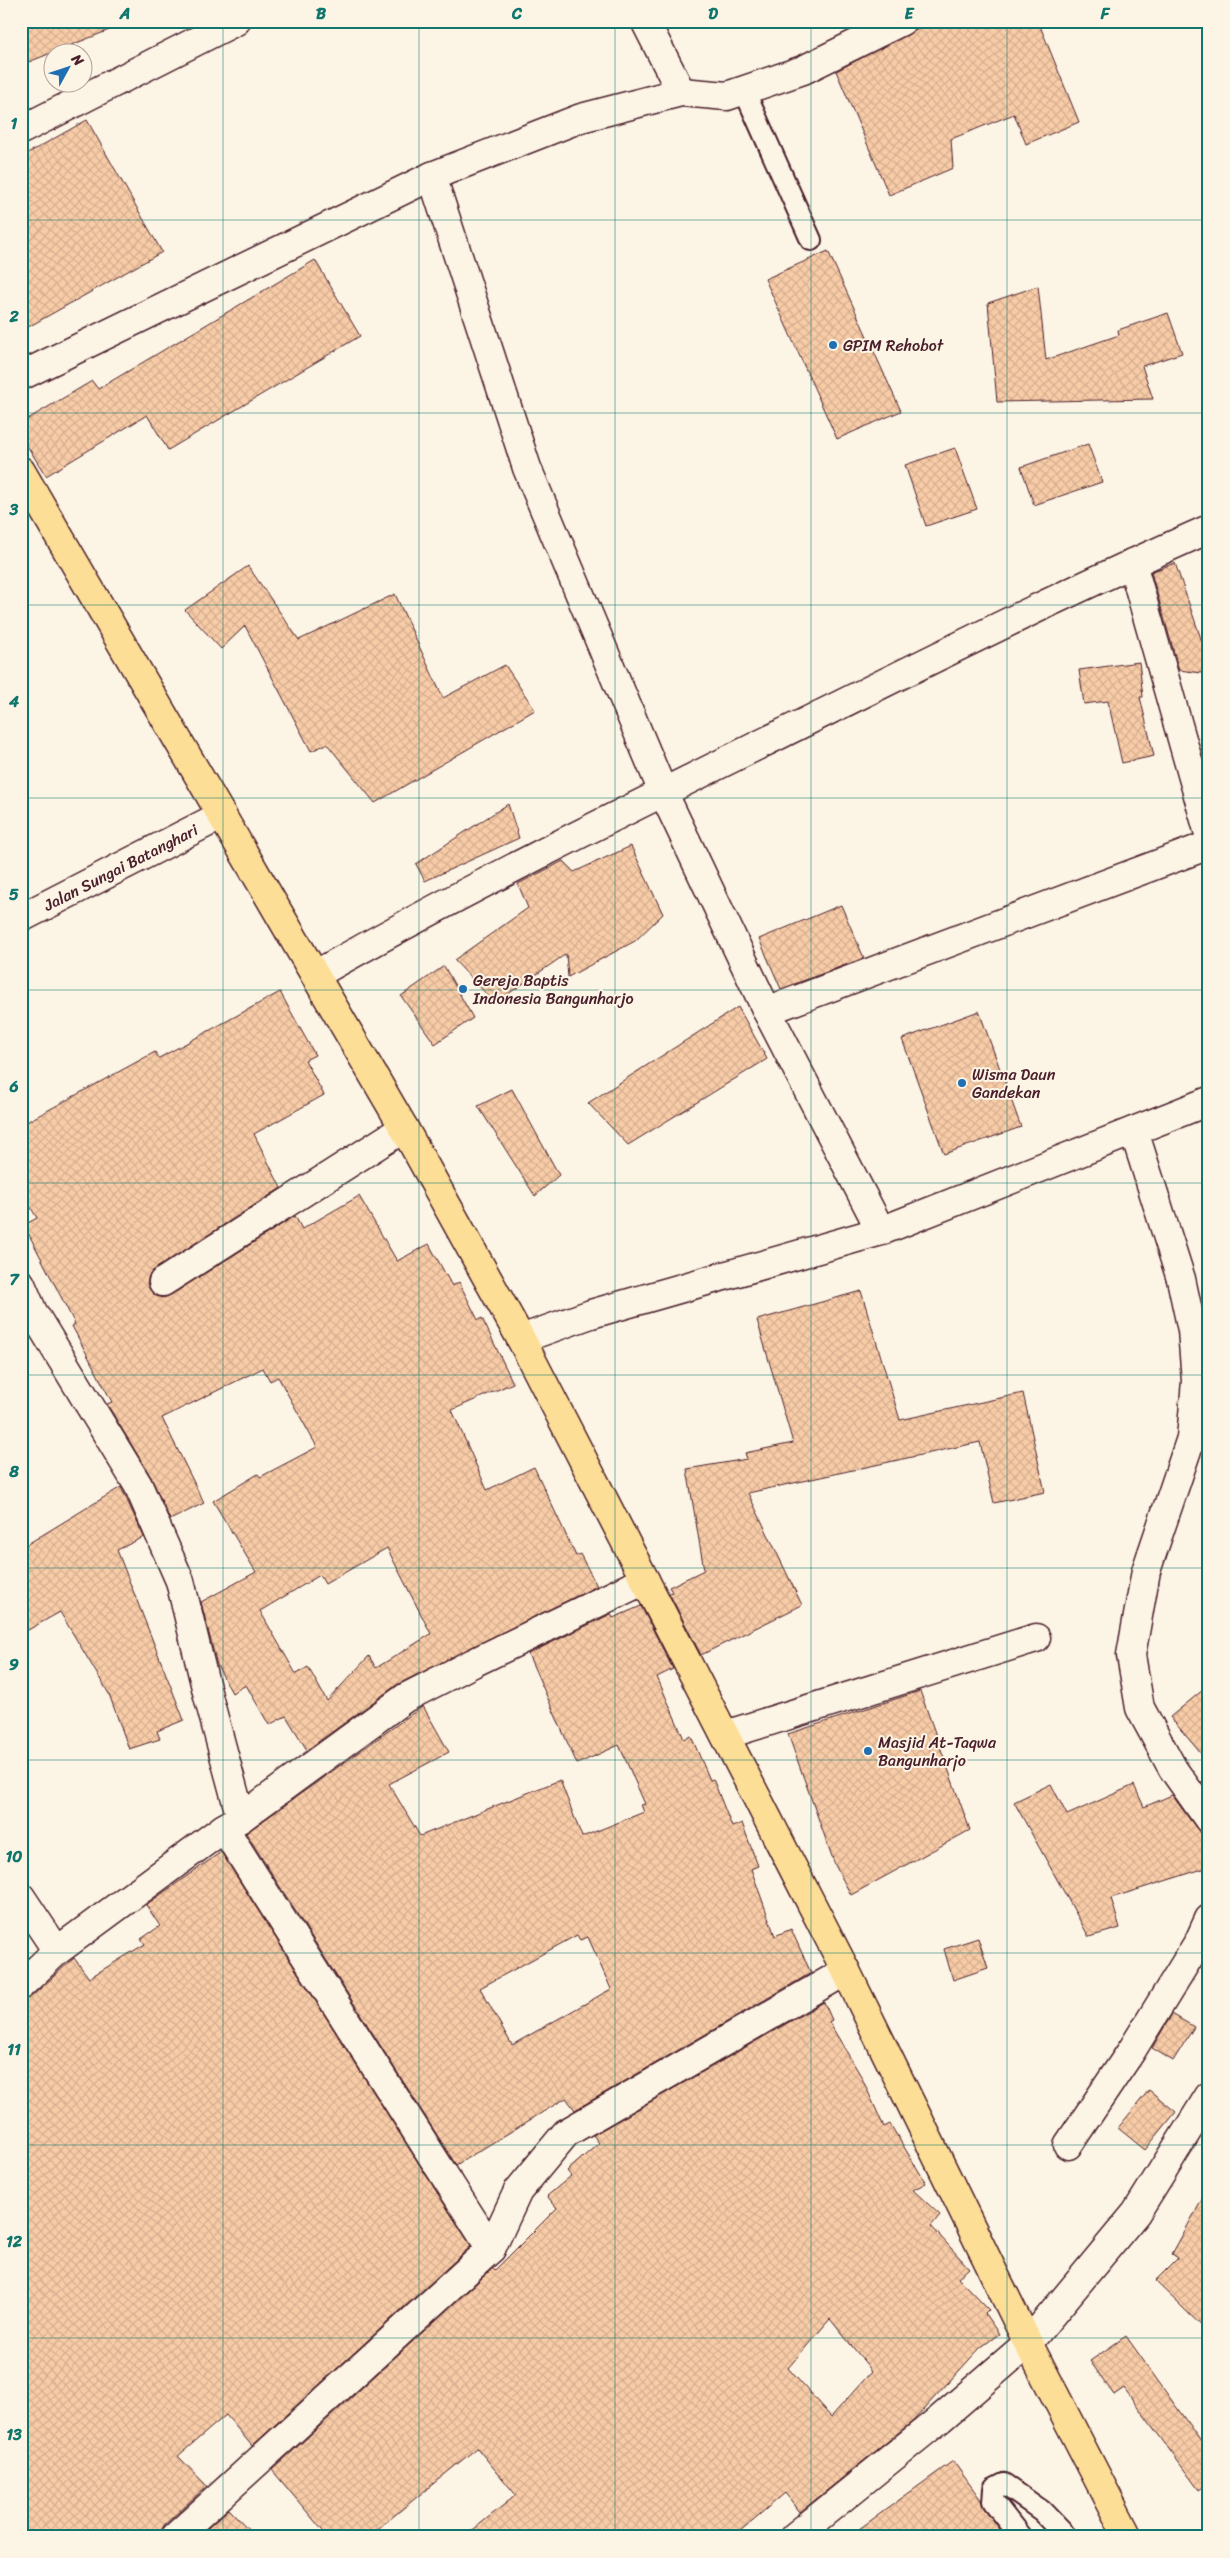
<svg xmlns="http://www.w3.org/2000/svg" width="1230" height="2558" viewBox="0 0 1230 2558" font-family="Sriracha,sans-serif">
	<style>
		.building { fill: url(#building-cross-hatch); stroke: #4a1f2b; fill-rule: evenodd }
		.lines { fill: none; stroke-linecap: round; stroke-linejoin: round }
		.lane-casing { stroke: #4a1f2b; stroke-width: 24 }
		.street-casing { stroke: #4a1f2b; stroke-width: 31 }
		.secondary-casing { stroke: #4a1f2b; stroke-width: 31 }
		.primary-casing { stroke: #4a1f2b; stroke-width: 31 }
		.lane { stroke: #fcf5e5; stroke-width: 20 }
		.street { stroke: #fcf5e5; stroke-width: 28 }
		.secondary { stroke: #fcf5e5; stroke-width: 28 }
		.primary { stroke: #fdde96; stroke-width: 28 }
		.grid { fill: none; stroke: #0f766e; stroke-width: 1; stroke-opacity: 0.55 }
		.poi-dot { fill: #1f6fb2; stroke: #fcf5e5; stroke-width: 2 }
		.labels { text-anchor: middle; stroke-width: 4; stroke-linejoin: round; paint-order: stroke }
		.poi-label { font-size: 16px; fill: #4a1f2b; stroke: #fcf5e5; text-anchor: start }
		.street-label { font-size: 16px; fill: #4a1f2b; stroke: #fcf5e5 }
		.neatline { fill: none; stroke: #0f766e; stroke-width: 2 }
		.grid-label { font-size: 16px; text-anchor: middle; font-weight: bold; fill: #0f766e }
	</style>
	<defs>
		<pattern id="building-cross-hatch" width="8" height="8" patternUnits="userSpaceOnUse" patternTransform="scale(1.25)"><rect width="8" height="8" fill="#f8cca7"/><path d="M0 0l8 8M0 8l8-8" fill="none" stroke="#d6af90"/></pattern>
	</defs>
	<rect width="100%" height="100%" fill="#fcf5e5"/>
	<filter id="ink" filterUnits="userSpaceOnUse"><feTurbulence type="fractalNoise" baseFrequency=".02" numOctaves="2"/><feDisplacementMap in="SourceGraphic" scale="10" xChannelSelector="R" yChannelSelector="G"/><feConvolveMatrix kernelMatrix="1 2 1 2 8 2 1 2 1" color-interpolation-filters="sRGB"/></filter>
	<g filter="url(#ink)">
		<!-- building -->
		<g class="building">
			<polygon points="21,21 126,21 127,23 21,65"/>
			<polygon points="932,21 1038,21 1079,122 1026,144 1014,114 951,139 953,168 889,195 836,71"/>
			<polygon points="87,120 162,252 21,331 21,157"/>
			<polygon points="828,251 901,411 837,439 765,279"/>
			<polygon points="315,260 360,336 168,450 147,415 46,476 21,436 21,423 92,381 98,389"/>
			<polygon points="1038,286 1046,360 1119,335 1118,330 1168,313 1182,353 1142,366 1153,399 997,402 988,303"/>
			<polygon points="1088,444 1102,482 1034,505 1021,467"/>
			<polygon points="955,448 977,509 926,526 905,465"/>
			<polygon points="1175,563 1209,662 1209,674 1179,670 1151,572"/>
			<polygon points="248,566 299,640 395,594 443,698 505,665 535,710 375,803 327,744 311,751 245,626 221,649 185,610"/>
			<polygon points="1139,662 1143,697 1140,697 1154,756 1122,763 1108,701 1084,704 1079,670"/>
			<polygon points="508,804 519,838 425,881 416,864"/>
			<polygon points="631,846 663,914 635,941 568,977 566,954 495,1003 454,960 528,908 518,884 563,861 574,872"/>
			<polygon points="841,905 864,958 781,989 759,939"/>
			<polygon points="444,966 473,1018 435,1044 401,996"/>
			<path d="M280 992 315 1055 305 1060 324 1095 254 1134 281 1188 155 1269 149 1275 147 1283 150 1290 156 1296 164 1298 171 1295 295 1216 302 1229 359 1196 397 1261 429 1244 452 1286 459 1282 478 1320 482 1318 513 1383 452 1410 487 1490 534 1467 576 1556 580 1554 597 1586 398 1684 307 1750 286 1716 269 1725 246 1685 232 1693 217 1665 201 1602 256 1572 213 1501 258 1474 260 1477 317 1447 278 1377 270 1381 263 1368 162 1418 204 1503 170 1520 151 1477 107 1404 112 1402 72 1326 75 1324 24 1225 37 1218 21 1191V1125L155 1052 159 1058ZM387 1548 431 1634 376 1668 369 1656 327 1701 308 1667 296 1674 260 1611 320 1575 325 1584Z"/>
			<polygon points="738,1007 767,1059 628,1145 588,1103"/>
			<polygon points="979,1011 1021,1127 944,1154 902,1039"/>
			<polygon points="512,1089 559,1175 535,1196 478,1106"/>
			<polygon points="861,1291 900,1420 1023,1393 1045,1492 994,1503 980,1442 748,1493 802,1605 701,1655 669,1593 672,1592 669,1587 704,1570 687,1469 747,1459 745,1453 793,1443 757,1320"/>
			<polygon points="121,1487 144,1537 117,1550 184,1720 157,1731 160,1739 129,1749 109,1694 60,1612 21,1634 21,1548"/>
			<path d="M641 1606 673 1669 657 1677 684 1739 691 1736 710 1780 713 1779 732 1827 742 1823 758 1866 751 1869 775 1936 791 1929 811 1973 575 2110 566 2098 456 2165 246 1833 423 1706 449 1752 389 1784 420 1836 560 1780 582 1837 644 1812 641 1805 645 1804 619 1745 577 1764 528 1654 611 1614 613 1618ZM577 1935 580 1940 588 1937 611 1989 512 2045 480 1988Z"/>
			<polygon points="1209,1685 1209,1763 1170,1717"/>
			<polygon points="920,1691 970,1830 851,1895 835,1865 788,1734"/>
			<polygon points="1209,1779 1209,1793 1201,1782"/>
			<polygon points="1051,1784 1067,1815 1134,1785 1144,1807 1172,1795 1197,1829 1209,1835 1209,1867 1111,1898 1120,1928 1089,1937 1014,1802"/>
			<polygon points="221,1852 471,2246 252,2446 226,2415 178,2456 207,2486 164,2525 160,2537 21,2537 21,2000 32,1996 74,1958 89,1978 145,1944 141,1939 160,1926 146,1905"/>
			<polygon points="978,1938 988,1968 953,1980 944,1949"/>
			<path d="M824 2002 832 2020 829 2022 861 2076 884 2127 890 2124 926 2183 913 2190 940 2215 931 2226 969 2268 958 2278 989 2310 985 2314 999 2334 980 2348 913 2421 800 2512 785 2493 733 2537H464L516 2495 477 2448 368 2537H328L272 2470 493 2268 495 2270 557 2208 547 2196 571 2176 567 2171 599 2143 593 2135ZM830 2319 872 2371 831 2417 788 2368Z"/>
			<polygon points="1172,2014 1194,2027 1173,2061 1152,2048"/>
			<polygon points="1149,2090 1176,2112 1145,2150 1118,2128"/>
			<polygon points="1209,2187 1209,2333 1155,2281 1178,2258 1172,2254"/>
			<polygon points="1126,2336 1209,2453 1209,2483 1199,2490 1124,2388 1114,2395 1090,2361"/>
			<polygon points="953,2461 981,2500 984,2508 1006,2537 848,2537"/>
			<polygon points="229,2509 256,2537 198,2537"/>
		</g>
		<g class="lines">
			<defs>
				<g id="lane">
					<polyline points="744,90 811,240"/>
					<polyline points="1021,2537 993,2501 994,2489 1004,2484 1042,2511 1067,2537"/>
				</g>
				<g id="street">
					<polyline points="645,21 681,92"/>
					<polyline points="21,130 236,21"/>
					<polyline points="432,176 527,468 663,792 767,1011 881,1231 1209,1101"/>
					<polyline points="21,376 432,176 581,118 681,92 727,96 803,70 902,21"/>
					<polyline points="1132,563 1209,834"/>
					<path d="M315 975C466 889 623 812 779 735 921 665 1063 593 1209 529"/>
					<polyline points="767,1011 1209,845"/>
					<polyline points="1134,1131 1181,1279 1192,1330 1196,1381 1191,1438 1146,1571 1131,1655 1140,1708 1173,1769 1209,1820"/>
					<polyline points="163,1282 404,1128"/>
					<polyline points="21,1284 33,1312 138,1485 180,1581 208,1696 241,1818"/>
					<polyline points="521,1339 591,1314 881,1231"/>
					<polyline points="725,1735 1036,1638"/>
					<polyline points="224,1828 491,2249"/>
					<polyline points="21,1897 57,1951"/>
					<polyline points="21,1985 57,1951 224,1828 241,1818 405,1698 473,1663 645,1580"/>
					<polyline points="1068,2145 1132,2050 1199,1941 1209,1919"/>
					<polyline points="175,2537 491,2249 518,2191 566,2133 846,1971"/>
					<polyline points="794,2537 940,2419 1028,2343 1136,2213 1209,2096"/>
				</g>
				<g id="secondary">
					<path id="s1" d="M21 918 222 815"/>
				</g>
				<polyline id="primary" points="21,471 404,1128 521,1339 846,1971 1028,2343 1128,2537"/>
			</defs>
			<!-- lane casing -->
			<use href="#lane" class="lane-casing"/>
			<!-- street casing -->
			<use href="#street" class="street-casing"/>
			<!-- secondary casing -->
			<use href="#secondary" class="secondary-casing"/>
			<!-- primary casing -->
			<use href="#primary" class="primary-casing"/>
			<!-- lane -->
			<use href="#lane" class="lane"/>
			<!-- street -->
			<use href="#street" class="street"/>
			<!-- secondary -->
			<use href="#secondary" class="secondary"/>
			<!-- primary -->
			<use href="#primary" class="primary"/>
		</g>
	</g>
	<!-- grid -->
	<path class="grid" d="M223 21V2537M419 21V2537M615 21V2537M811 21V2537M1007 21V2537M21 220H1209M21 413H1209M21 605H1209M21 798H1209M21 990H1209M21 1183H1209M21 1375H1209M21 1568H1209M21 1760H1209M21 1953H1209M21 2145H1209M21 2338H1209"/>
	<!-- markers -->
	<g class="poi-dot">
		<circle cx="833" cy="345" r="5"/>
		<circle cx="463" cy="989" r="5"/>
		<circle cx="962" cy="1083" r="5"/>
		<circle cx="868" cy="1751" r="5"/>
	</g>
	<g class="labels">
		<!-- poi labels -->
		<g class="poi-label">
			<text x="843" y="351">GPIM Rehobot</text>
			<text x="473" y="986">Gereja Baptis<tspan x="473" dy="18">Indonesia Bangunharjo</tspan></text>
			<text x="972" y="1080">Wisma Daun<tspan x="972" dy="18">Gandekan</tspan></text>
			<text x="878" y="1748">Masjid At-Taqwa<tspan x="878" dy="18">Bangunharjo</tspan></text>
		</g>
		<!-- street labels -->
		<g class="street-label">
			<text dy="6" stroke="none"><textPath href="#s1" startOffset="112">Jalan Sungai Batanghari</textPath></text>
		</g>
	</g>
	<!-- margin -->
	<rect width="1230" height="2558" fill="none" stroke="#fcf5e5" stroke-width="55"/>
	<!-- north arrow -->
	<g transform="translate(68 68) rotate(50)"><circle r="24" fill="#fcf5e5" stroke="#b59f9b"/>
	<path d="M0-4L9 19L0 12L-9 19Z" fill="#1f6fb2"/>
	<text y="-8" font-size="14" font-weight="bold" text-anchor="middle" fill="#4a1f2b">N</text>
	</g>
	<rect x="28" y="28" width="1174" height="2502" class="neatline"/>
	<g class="grid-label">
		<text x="125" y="19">A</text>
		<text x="321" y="19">B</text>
		<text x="517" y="19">C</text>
		<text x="713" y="19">D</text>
		<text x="909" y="19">E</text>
		<text x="1105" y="19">F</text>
		<text x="14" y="129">1</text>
		<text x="14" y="322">2</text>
		<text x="14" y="515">3</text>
		<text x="14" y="707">4</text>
		<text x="14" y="900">5</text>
		<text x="14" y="1092">6</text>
		<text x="14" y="1285">7</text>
		<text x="14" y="1477">8</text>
		<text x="14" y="1670">9</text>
		<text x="14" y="1862">10</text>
		<text x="14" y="2055">11</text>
		<text x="14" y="2247">12</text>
		<text x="14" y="2440">13</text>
	</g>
</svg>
